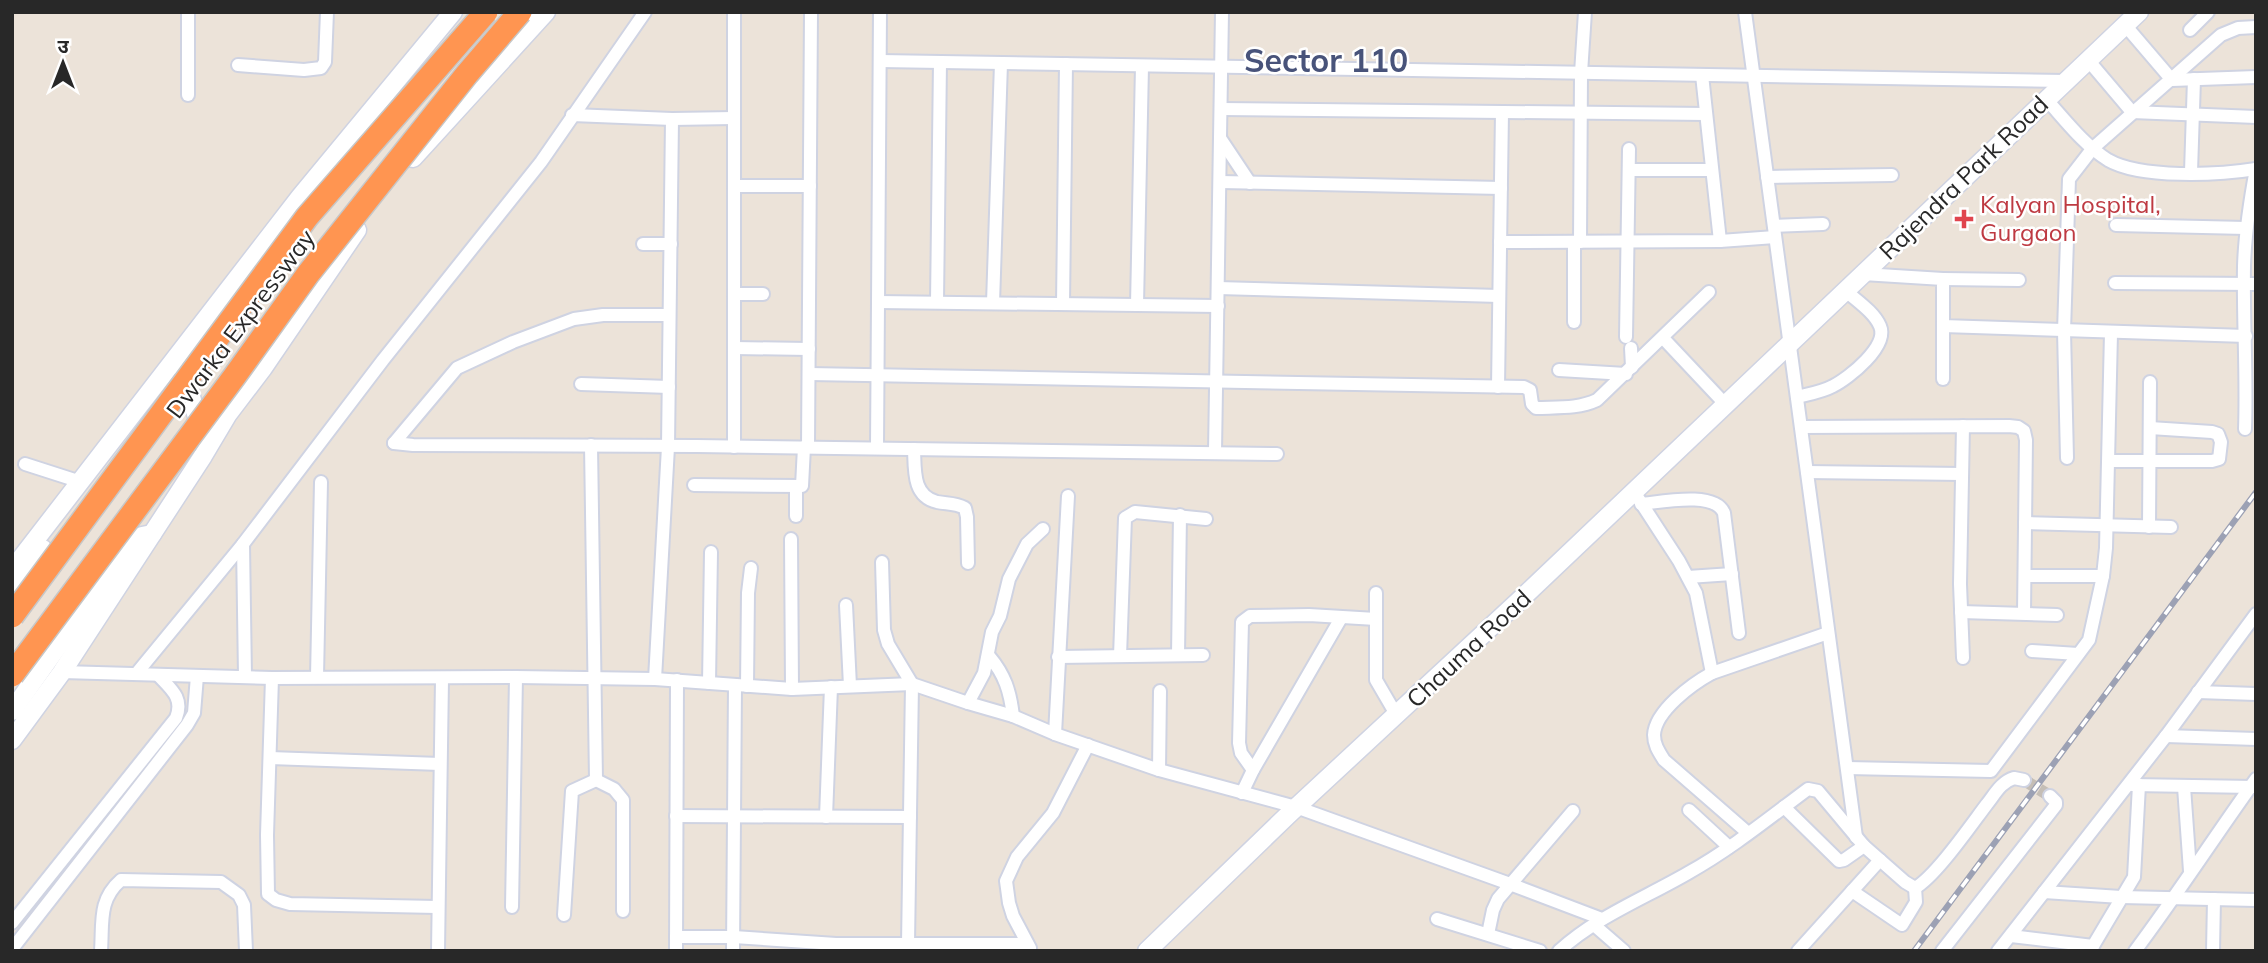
<svg xmlns="http://www.w3.org/2000/svg" width="2268" height="963" viewBox="0 0 2268 963" font-family="Mulish,'Noto Sans Devanagari',sans-serif">
	<style>
		.lines { fill: none; stroke-linecap: round; stroke-linejoin: round }
		.street-tunnel { stroke: #c5beb6; stroke-width: 12; stroke-dasharray: 12 6; stroke-linecap: butt }
		.street-casing { stroke: #cfd3e2; stroke-width: 16 }
		.secondary-casing { stroke: #cfd3e2; stroke-width: 21 }
		.street { stroke: #fff; stroke-width: 12 }
		.secondary { stroke: #fff; stroke-width: 18 }
		.rail-casing { stroke: #9ca1b4; stroke-width: 6 }
		.rail { stroke: #fff; stroke-width: 3.5; stroke-dasharray: 10; stroke-linecap: butt }
		.highway-bridge-casing { stroke: #c7c7c7; stroke-width: 26; stroke-linecap: butt }
		.highway-bridge { stroke: #ff9551; stroke-width: 23 }
		.health-dot { fill: #e0444e; stroke: #fff; stroke-width: 2.5 }
		.labels { text-anchor: middle; stroke-width: 5; stroke-linejoin: round; paint-order: stroke }
		.street-label { font-size: 24px; fill: #282828; stroke: #fff }
		.health-label { font-size: 24px; fill: #be3a42; stroke: #fff; text-anchor: start }
		.district-label { font-size: 32px; font-weight: bold; fill: #48537a; stroke: #fff }
	</style>
	<rect width="100%" height="100%" fill="#ece3d9"/>
	<g class="lines">
		<!-- street-tunnel -->
		<polyline class="street-tunnel" points="2024,780 2050,796"/>
		<defs>
			<g id="street">
				<polyline points="734,12 734,447"/>
				<polyline points="1745,12 1856,837"/>
				<polyline points="2125,25 2172,80 2256,77"/>
				<polyline points="2190,30 2208,12"/>
				<polyline points="2088,60 2132,112 2256,117"/>
				<polyline points="880,61 2066,81"/>
				<polyline points="238,65 304,70 321,68 325,62 327,12"/>
				<polyline points="1702,75 1720,241"/>
				<polyline points="188,95 188,12"/>
				<path d="M2047 100C2065 120 2084 145 2108 160 2141 179 2218 175 2256 169"/>
				<polyline points="1221,109 1706,114"/>
				<polyline points="572,115 672,119 734,118"/>
				<polyline points="1220,138 1250,183"/>
				<polyline points="1629,170 1712,170"/>
				<polyline points="2191,172 2194,79"/>
				<polyline points="1767,177 1892,175"/>
				<polyline points="1220,182 1501,188"/>
				<polyline points="734,186 810,186"/>
				<polyline points="2116,225 2246,228"/>
				<polyline points="1774,226 1823,224"/>
				<polyline points="1500,242 1720,241 1775,237"/>
				<polyline points="1580,242 1581,73 1585,12"/>
				<polyline points="643,244 671,244"/>
				<polyline points="1863,274 1943,279 1943,326 2246,336"/>
				<polyline points="1943,279 2019,280"/>
				<polyline points="2115,283 2256,284"/>
				<polyline points="1218,288 1499,296"/>
				<polyline points="734,294 763,294"/>
				<polyline points="878,302 1218,306"/>
				<polyline points="937,302 940,62"/>
				<polyline points="993,303 1001,63"/>
				<polyline points="1063,304 1066,64"/>
				<polyline points="1137,305 1142,66"/>
				<polyline points="1574,322 1574,242"/>
				<polyline points="1626,337 1629,149"/>
				<polyline points="1663,338 1726,405"/>
				<polyline points="734,348 809,349"/>
				<polyline points="1631,348 1632,367"/>
				<polyline points="1559,370 1626,374"/>
				<path d="M809 374 1524 387 1530 390 1532 404 1536 408C1557 407 1578 409 1597 400L1709 292"/>
				<polyline points="1943,379 1943,326"/>
				<polyline points="581,384 669,387"/>
				<polyline points="1498,387 1502,112"/>
				<path d="M1797 397C1809 394 1822 392 1833 386 1849 378 1889 346 1880 326 1874 312 1857 301 1846 291"/>
				<polyline points="1963,426 1960,584 1963,658"/>
				<polyline points="1801,427 2009,426 2018,427 2024,431 2026,440 2024,613"/>
				<path d="M2245 429C2247 375 2243 320 2244 266 2245 233 2250 201 2256 169"/>
				<polyline points="394,443 413,445 697,446 1277,454"/>
				<polyline points="394,443 457,368 513,342 574,319 603,315 669,315"/>
				<polyline points="591,445 596,780 614,789 623,800 623,911"/>
				<polyline points="808,447 811,12"/>
				<polyline points="877,448 880,12"/>
				<path d="M914 449C915 469 912 496 937 502 947 504 955 503 965 508L967 517 968 563"/>
				<polyline points="1215,452 1222,12"/>
				<polyline points="2067,458 2064,331 2069,179 2093,148 2221,35 2238,28 2256,27"/>
				<polyline points="2109,461 2212,461 2219,459 2221,442 2218,434 2212,432 2150,428"/>
				<polyline points="25,464 81,482"/>
				<polyline points="1807,472 1962,474"/>
				<polyline points="694,485 802,486 804,447"/>
				<polyline points="1638,498 1679,561 1696,593 1712,673"/>
				<path d="M1641 504C1662 502 1715 491 1724 513L1739 633"/>
				<polyline points="796,516 796,486"/>
				<polyline points="2025,523 2171,527"/>
				<polyline points="2149,527 2150,382"/>
				<polyline points="791,539 792,689"/>
				<polyline points="243,544 245,677"/>
				<polyline points="882,562 884,630 888,644 912,684 908,944"/>
				<polyline points="2025,576 2103,576"/>
				<polyline points="1688,577 1732,574"/>
				<polyline points="1376,593 1376,680 1397,716"/>
				<polyline points="846,605 850,686"/>
				<polyline points="1961,612 2057,615"/>
				<polyline points="2032,651 2078,654"/>
				<polyline points="1178,655 1180,515"/>
				<path d="M989 656C1005 675 1010 691 1013 716"/>
				<polyline points="1120,656 1125,518 1135,512 1206,519"/>
				<polyline points="1058,657 1203,655"/>
				<polyline points="62,672 272,678 516,677 655,679 792,689 912,684 968,703 1013,716 1055,734 1159,770 1296,807 1510,884 1602,919"/>
				<polyline points="136,674 243,544 383,360 541,162 645,12"/>
				<polyline points="317,677 321,482"/>
				<polyline points="272,678 267,835 268,894 276,900 290,904 437,907"/>
				<polyline points="655,679 668,447 672,119"/>
				<polyline points="709,683 711,552"/>
				<polyline points="747,686 748,593 751,568"/>
				<polyline points="2198,692 2256,694"/>
				<polyline points="968,703 984,673 992,632 1000,616 1009,579 1027,544 1043,529"/>
				<polyline points="1055,734 1068,496"/>
				<polyline points="2166,736 2256,739"/>
				<polyline points="270,758 440,764"/>
				<polyline points="1847,768 1991,771 2089,640 2103,576 2106,548 2111,333"/>
				<polyline points="1159,770 1160,691"/>
				<polyline points="1253,770 1241,753 1239,743 1242,622 1250,616 1309,615 1376,619"/>
				<polyline points="2132,785 2254,787"/>
				<polyline points="2184,787 2190,871"/>
				<polyline points="1242,793 1253,770 1341,618"/>
				<polyline points="1784,807 1839,861 1844,860 1864,846"/>
				<polyline points="1689,810 1729,847"/>
				<polyline points="676,816 910,817"/>
				<polyline points="826,817 831,687"/>
				<path d="M1748 833 1664 760C1659 752 1654 745 1654 735 1655 711 1692 684 1712 673L1828 633"/>
				<polyline points="1852,891 1902,925 1916,902 1915,888"/>
				<polyline points="2044,892 2121,897 2256,900"/>
				<polyline points="512,907 516,677"/>
				<polyline points="564,915 572,791 596,780"/>
				<polyline points="1437,919 1540,951"/>
				<path d="M12 923 176 718C184 698 171 689 158 675"/>
				<polyline points="1594,925 1624,951"/>
				<polyline points="1488,934 1493,910 1498,899 1573,811"/>
				<polyline points="2011,936 2093,946"/>
				<polyline points="676,937 734,937 836,944 1027,944"/>
				<polyline points="1030,948 1013,916 1009,903 1006,881 1017,857 1053,813 1088,745"/>
				<polyline points="12,949 187,725 194,713 197,676"/>
				<path d="M101 951C103 922 98 900 121 880L221 882 239 895 244 905 246 951"/>
				<polyline points="438,951 442,679"/>
				<polyline points="676,951 677,680"/>
				<polyline points="733,951 735,685"/>
				<path d="M1559 951C1596 917 1645 898 1688 873 1731 849 1769 818 1808 789L1818 791 1864 846 1905 882 1915 888C1936 876 1971 825 1987 804 1995 794 2001 782 2014 778L2024 780"/>
				<polyline points="1798,951 1880,860"/>
				<polyline points="1942,951 2056,805 2056,802 2050,796"/>
				<polyline points="1998,951 2166,736 2256,614"/>
				<polyline points="2090,951 2134,877 2139,785"/>
				<path d="M2135 951C2177 895 2215 836 2256 779"/>
				<polyline points="2213,951 2214,899"/>
			</g>
			<g id="secondary">
				<polyline points="413,158 546,12"/>
				<polyline points="184,373 202,434"/>
				<polyline points="12,570 300,197 453,12"/>
				<polyline points="12,592 43,549"/>
				<polyline points="12,711 131,543 142,536 152,534"/>
				<polyline points="12,740 62,672 203,456 228,414 263,368 357,230"/>
				<polyline points="1147,951 1289,814 1522,598 2139,12"/>
			</g>
		</defs>
		<!-- street casing -->
		<use href="#street" class="street-casing"/>
		<!-- secondary casing -->
		<use href="#secondary" class="secondary-casing"/>
		<!-- street -->
		<use href="#street" class="street"/>
		<!-- secondary -->
		<use href="#secondary" class="secondary"/>
		<defs>
			<polyline id="rail" points="1914,951 2256,492"/>
		</defs>
		<!-- rail casing -->
		<use href="#rail" class="rail-casing"/>
		<!-- rail -->
		<use href="#rail" class="rail"/>
		<defs>
			<g id="highway-bridge">
				<polyline points="12,616 307,217 486,12"/>
				<polyline points="12,675 234,377 308,274 467,74 520,12"/>
			</g>
		</defs>
		<!-- highway-bridge casing -->
		<use href="#highway-bridge" class="highway-bridge-casing"/>
		<!-- highway-bridge -->
		<use href="#highway-bridge" class="highway-bridge"/>
	</g>
	<!-- markers -->
	<path class="health-dot" d="M1960.5 208.5h7v7h7v7h-7v7h-7v-7h-7v-7h7z"/>
	<g class="labels">
		<!-- street labels -->
		<g class="street-label">
			<text transform="translate(1964 178) rotate(-44)" y="8">Rajendra Park Road</text>
			<text transform="translate(241 324) rotate(-53)" y="8">Dwarka Expressway</text>
			<text transform="translate(1469 649) rotate(-43)" y="8">Chauma Road</text>
		</g>
		<!-- health labels -->
		<g class="health-label">
			<text x="1980" y="213">Kalyan Hospital,<tspan x="1980" dy="28">Gurgaon</tspan></text>
		</g>
		<!-- district labels -->
		<g class="district-label">
			<text x="1326" y="72">Sector 110</text>
		</g>
	</g>
	<!-- border -->
	<rect width="2268" height="963" fill="none" stroke="#282828" stroke-width="28"/>
	<!-- north arrow -->
	<g transform="translate(63 63)" stroke="#ffffff" stroke-width="5" paint-order="stroke">
	<path d="M0-5L12 26L0 18L-12 26Z" fill="#282828"/>
	<text y="-10" font-size="19" font-weight="bold" text-anchor="middle" fill="#282828">उ</text>
	</g>
</svg>
